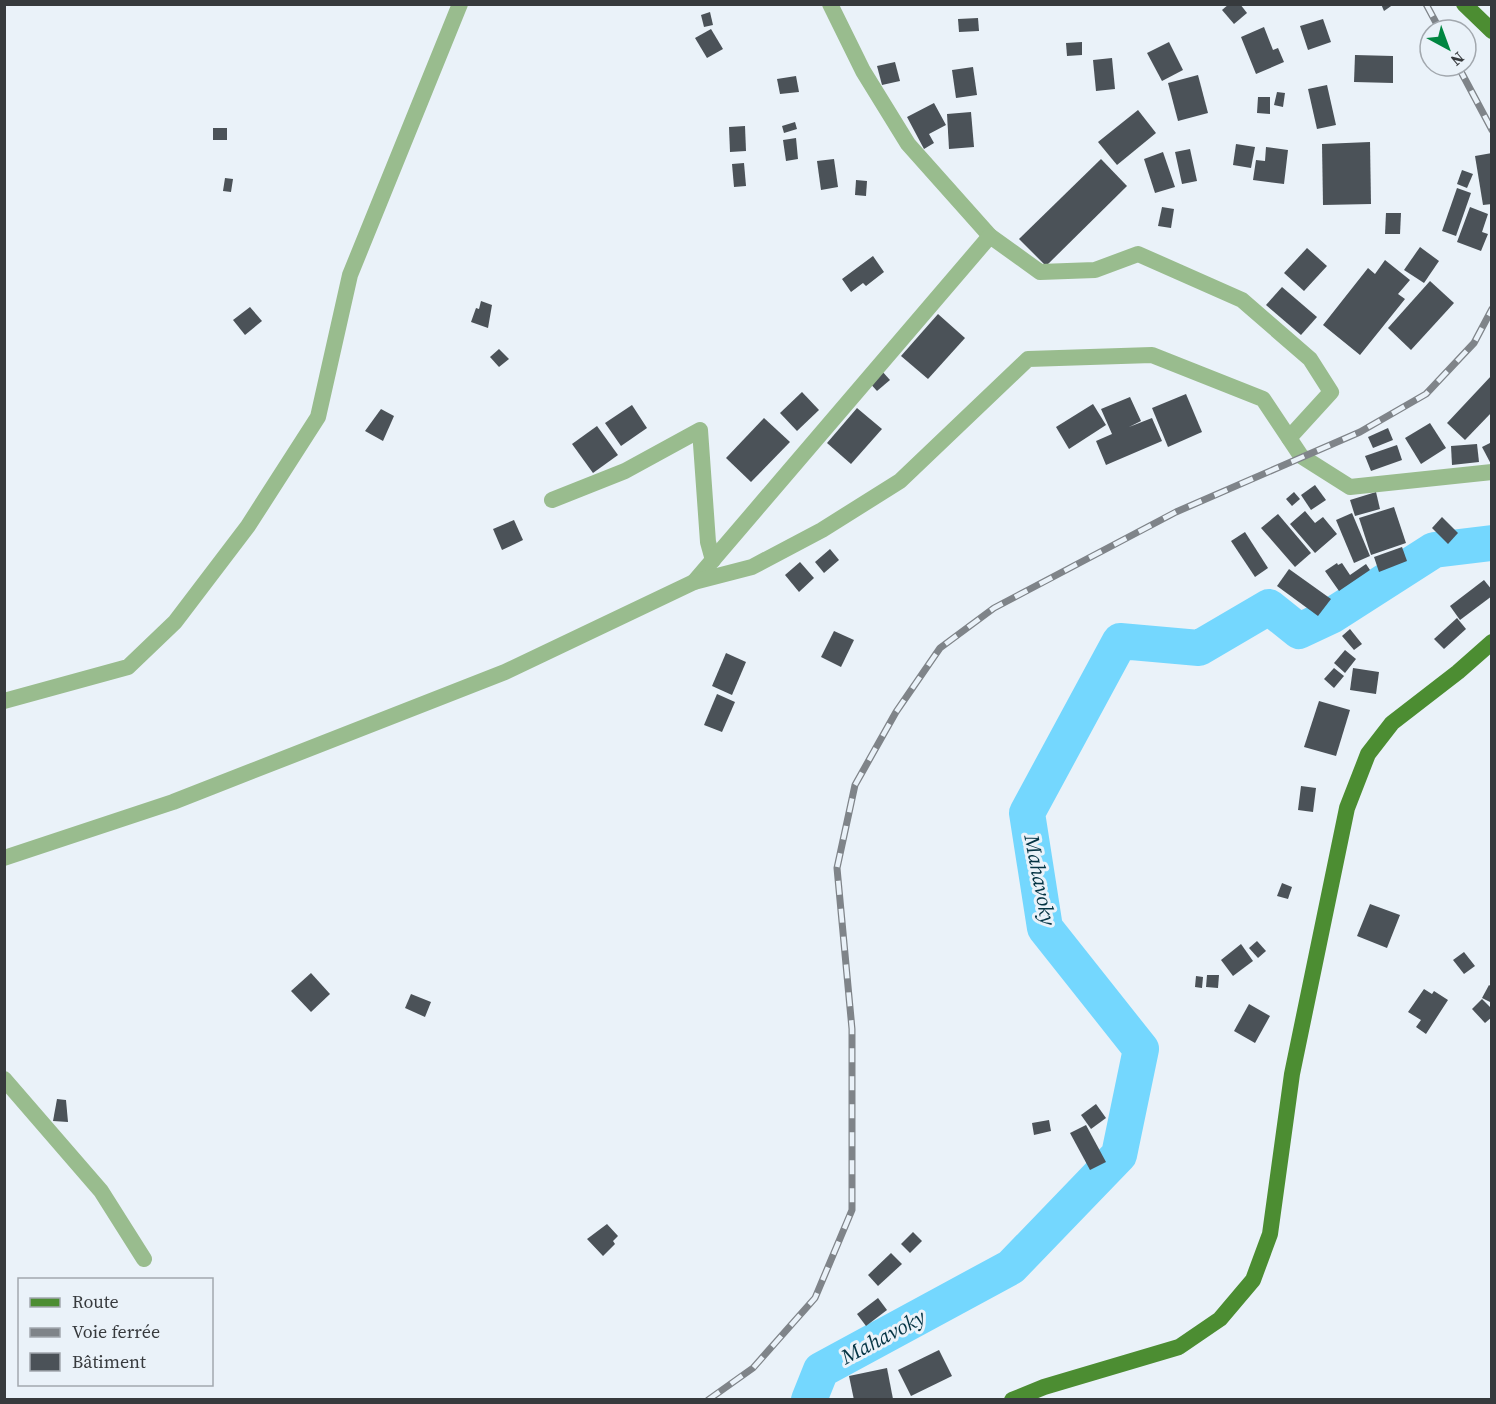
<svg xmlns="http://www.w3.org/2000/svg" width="1496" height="1404" viewBox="0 0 1496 1404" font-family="'Source Serif 4',serif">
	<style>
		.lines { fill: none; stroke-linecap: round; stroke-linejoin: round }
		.river { stroke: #74d7fe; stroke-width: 36 }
		.building { fill: #4b5258 }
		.minor { stroke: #99bc8e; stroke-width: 16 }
		.primary { stroke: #4c8d32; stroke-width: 16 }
		.rail-casing { stroke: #7f8489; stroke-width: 7 }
		.rail { stroke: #eaf2f9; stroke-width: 4.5; stroke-dasharray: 14; stroke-linecap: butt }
		.labels { text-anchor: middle; stroke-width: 6; stroke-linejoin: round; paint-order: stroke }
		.water-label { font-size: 21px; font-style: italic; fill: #033343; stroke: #eaf2f9 }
	</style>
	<rect width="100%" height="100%" fill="#eaf2f9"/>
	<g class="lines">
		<!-- river -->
		<polyline class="river" points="809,1400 821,1370 1011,1267 1119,1155 1141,1049 1045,928 1027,813 1120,641 1199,648 1269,607 1299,631 1331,616 1434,550 1492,543"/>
	</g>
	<!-- building -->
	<g class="building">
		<polygon points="1229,4 1240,4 1247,13 1234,24 1222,10"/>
		<polygon points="1381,4 1394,4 1384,11"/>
		<polygon points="710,12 713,25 704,27 701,15"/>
		<polygon points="978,18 979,31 959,32 958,19"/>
		<polygon points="1323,19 1331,42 1308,50 1300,26"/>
		<polygon points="1264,27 1273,50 1278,48 1284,62 1256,74 1241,37"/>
		<polygon points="711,29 723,49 707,58 695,38"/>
		<polygon points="1082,42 1082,55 1067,56 1066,43"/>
		<polygon points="1169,42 1183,70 1162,81 1147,53"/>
		<polygon points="1355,55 1393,56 1393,83 1354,82"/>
		<polygon points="1112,58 1115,89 1096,91 1093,60"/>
		<polygon points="895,62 900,81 882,85 877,66"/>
		<polygon points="973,67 977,95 956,98 952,70"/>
		<polygon points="1198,75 1208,113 1178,121 1168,83"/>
		<polygon points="796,76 799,92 780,94 777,79"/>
		<polygon points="1327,85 1336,125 1317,129 1308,89"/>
		<polygon points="1277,92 1285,93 1283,107 1274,105"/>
		<polygon points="1258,97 1270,97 1270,114 1257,113"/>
		<polygon points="934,103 946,125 929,134 934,143 924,149 907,117"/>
		<polygon points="1138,110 1156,133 1117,165 1098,142"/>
		<polygon points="971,112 974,147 949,149 947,114"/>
		<polygon points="795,122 797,129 784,133 782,126"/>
		<polygon points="745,126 746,151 730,152 729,127"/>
		<rect x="213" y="128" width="14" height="12"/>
		<polygon points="796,138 798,159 786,161 783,140"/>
		<polygon points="1370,142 1371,204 1323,205 1322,144"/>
		<polygon points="1236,144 1255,147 1251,168 1233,165"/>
		<polygon points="1266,147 1288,150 1284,184 1253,180 1256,160 1265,161"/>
		<polygon points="1190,149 1197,181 1182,184 1175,152"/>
		<polygon points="1163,152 1175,187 1155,193 1144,159"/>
		<polygon points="1492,153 1492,204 1483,205 1475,156"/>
		<polygon points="834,159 838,187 821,190 817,161"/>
		<polygon points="1101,159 1127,186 1046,266 1019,239"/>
		<polygon points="744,163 746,186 734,187 732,164"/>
		<polygon points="1462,170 1473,174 1467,188 1457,184"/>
		<polygon points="225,178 233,179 231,192 223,191"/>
		<polygon points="856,180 867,181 866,196 855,195"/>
		<polygon points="1457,188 1471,193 1456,236 1442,231"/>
		<polygon points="1162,207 1174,209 1171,228 1158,226"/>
		<polygon points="1470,207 1488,214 1482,232 1488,234 1481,251 1457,242"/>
		<polygon points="1386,213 1401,213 1400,234 1385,234"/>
		<polygon points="1420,247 1439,261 1424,283 1404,270"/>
		<polygon points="1307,248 1327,266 1304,291 1284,273"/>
		<polygon points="873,256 884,272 866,286 863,283 851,292 842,279"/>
		<polygon points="1385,260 1410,280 1398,294 1405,299 1360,355 1323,325 1368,268 1375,274"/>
		<polygon points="1430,281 1454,303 1411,350 1388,328"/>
		<polygon points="1282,287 1317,317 1301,335 1266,305"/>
		<polygon points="481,301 492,305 488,328 471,322 476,308 479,309"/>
		<polygon points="250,307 262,321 245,335 233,320"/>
		<polygon points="938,314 965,338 928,379 901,356"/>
		<polygon points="499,349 509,359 499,367 490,357"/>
		<polygon points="881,370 890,380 877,391 868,381"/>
		<polygon points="1492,375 1492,412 1465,440 1447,423"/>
		<polygon points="802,392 819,410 797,431 780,413"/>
		<polygon points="1186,394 1202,432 1168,447 1152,408"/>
		<polygon points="1130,397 1141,421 1129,427 1152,418 1162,441 1106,465 1096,441 1112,434 1101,409"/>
		<polygon points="1093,404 1106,425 1069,449 1056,427"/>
		<polygon points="632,405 647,428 621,446 605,423"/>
		<polygon points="857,408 882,429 851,464 827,443"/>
		<polygon points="381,409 394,416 383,441 365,431"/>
		<polygon points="764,418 790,442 751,482 726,458"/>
		<polygon points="1430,423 1446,448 1421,464 1405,438"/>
		<polygon points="597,426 618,455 593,473 572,444"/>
		<polygon points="1388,428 1393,440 1373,448 1368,437"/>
		<polygon points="1492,442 1492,466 1482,447"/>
		<polygon points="1477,444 1479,462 1452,465 1451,446"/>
		<polygon points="1397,445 1402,460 1371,471 1365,456"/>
		<polygon points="1315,485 1326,500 1311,510 1301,495"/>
		<polygon points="1294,492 1300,499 1292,506 1286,499"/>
		<polygon points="1376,492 1380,509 1355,516 1350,500"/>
		<polygon points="1394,507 1406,543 1371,555 1359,518"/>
		<polygon points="1305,511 1315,523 1323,517 1337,534 1315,553 1290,524"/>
		<polygon points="1352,513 1370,556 1354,563 1336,520"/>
		<polygon points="1278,514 1311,553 1295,567 1261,528"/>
		<polygon points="1442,517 1458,533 1448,544 1432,528"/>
		<polygon points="514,520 523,540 502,550 493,529"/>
		<polygon points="1245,532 1268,568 1255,577 1231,541"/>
		<polygon points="1402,547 1407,561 1379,572 1374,557"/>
		<polygon points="830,549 839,560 824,573 815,562"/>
		<polygon points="800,562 814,578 799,592 785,575"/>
		<polygon points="1337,563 1338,565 1342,563 1350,575 1366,564 1370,570 1339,591 1325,571"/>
		<polygon points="1289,569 1331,599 1318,616 1277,586"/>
		<polygon points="1484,580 1492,590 1492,596 1460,620 1450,606"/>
		<polygon points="1457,618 1466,629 1444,649 1434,639"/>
		<polygon points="1350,629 1362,644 1354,650 1342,636"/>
		<polygon points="834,631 854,640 841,667 821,657"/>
		<polygon points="1345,650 1356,659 1345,673 1334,663"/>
		<polygon points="726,653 746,662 732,695 712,686"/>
		<polygon points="1334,668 1344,676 1334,688 1324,679"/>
		<polygon points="1353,668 1379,672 1376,694 1350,690"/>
		<polygon points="717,694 735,702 722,732 704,725"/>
		<polygon points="1319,701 1350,710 1336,756 1304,747"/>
		<polygon points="1301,786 1316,788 1313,812 1298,810"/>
		<polygon points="1282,883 1292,887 1288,899 1277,896"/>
		<polygon points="1370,904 1400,915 1387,948 1357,936"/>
		<polygon points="1257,941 1266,951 1258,958 1249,948"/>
		<polygon points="1241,944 1253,961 1233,976 1221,960"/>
		<polygon points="1464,952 1475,966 1464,974 1453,960"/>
		<polygon points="311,973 330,994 311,1012 291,991"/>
		<polygon points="1207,975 1219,975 1218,988 1206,987"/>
		<polygon points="1196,976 1203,977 1202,988 1195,987"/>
		<polygon points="1489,985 1492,987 1492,1003 1482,998"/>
		<polygon points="1424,989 1432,994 1434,991 1448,1000 1426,1034 1416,1027 1421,1020 1408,1012"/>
		<polygon points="411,994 431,1002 425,1017 405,1008"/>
		<polygon points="1482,999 1492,1009 1492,1017 1485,1023 1472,1009"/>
		<polygon points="1249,1004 1270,1016 1255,1043 1234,1031"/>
		<polygon points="57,1099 66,1100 68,1122 53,1121"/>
		<polygon points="1096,1104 1106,1118 1091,1129 1081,1115"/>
		<polygon points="1049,1120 1051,1131 1034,1135 1032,1123"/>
		<polygon points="1086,1125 1106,1162 1090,1170 1070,1133"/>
		<polygon points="607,1224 618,1236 613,1241 615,1244 603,1256 587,1239"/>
		<polygon points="913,1232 922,1241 910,1253 901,1244"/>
		<polygon points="891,1253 902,1264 878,1286 868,1275"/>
		<polygon points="878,1298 887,1310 866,1326 857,1314"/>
		<polygon points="939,1350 952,1376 911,1396 898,1370"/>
		<polygon points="887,1368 893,1399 854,1400 849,1376"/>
	</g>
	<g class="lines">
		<!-- minor -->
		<g class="minor">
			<polyline points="830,4 863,71 908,144 990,236"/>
			<polyline points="552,500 625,471 700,430 708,542 713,560"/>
			<polyline points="694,582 990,236 1040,272 1095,270 1138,254 1242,300 1310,359 1331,392 1289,438"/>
			<polyline points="4,701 128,667 175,622 248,526 318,417 350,275 460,4"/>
			<polyline points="4,858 173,802 505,672 694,582 752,567 822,530 900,481 1028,359 1152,355 1263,399 1301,456 1350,487 1492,472"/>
			<polyline points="4,1079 101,1191 144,1259"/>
		</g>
		<!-- primary -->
		<g class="primary">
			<polyline points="1464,4 1492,31"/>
			<polyline points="1012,1400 1044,1387 1179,1347 1220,1319 1253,1280 1270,1234 1292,1074 1347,808 1368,754 1392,723 1458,672 1492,642"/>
		</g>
		<defs>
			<g id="rail">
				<polyline points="1426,4 1440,30"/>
				<polyline points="1458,66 1492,130"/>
				<polyline points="708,1400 753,1368 815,1298 852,1210 852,1029 837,868 855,785 896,712 940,648 994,608 1176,512 1360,432 1426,394 1474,343 1492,309"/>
			</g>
		</defs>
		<!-- rail casing -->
		<use href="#rail" class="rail-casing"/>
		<!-- rail -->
		<use href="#rail" class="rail"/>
	</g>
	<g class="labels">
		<!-- water labels -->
		<g class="water-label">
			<text transform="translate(1040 880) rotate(79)" y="7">Mahavoky</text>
			<text transform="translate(883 1337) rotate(-28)" y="7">Mahavoky</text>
		</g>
	</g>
	<!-- border -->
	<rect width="1496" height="1404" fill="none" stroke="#373a3d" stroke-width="12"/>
	<!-- legend -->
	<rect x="18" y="1278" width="195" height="108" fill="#eaf2f9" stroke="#a2a8ae" stroke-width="1.5"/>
	<rect x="30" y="1298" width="30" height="9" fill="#4c8d32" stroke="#a2a8ae" stroke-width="1.5"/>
	<text x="72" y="1308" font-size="18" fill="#373a3d">Route</text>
	<rect x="30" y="1328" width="30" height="9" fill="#7f8489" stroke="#a2a8ae" stroke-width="1.5"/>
	<text x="72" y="1338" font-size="18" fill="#373a3d">Voie ferrée</text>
	<rect x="30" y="1353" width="30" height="18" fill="#4b5258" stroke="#a2a8ae" stroke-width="1.5"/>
	<text x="72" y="1368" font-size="18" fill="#373a3d">Bâtiment</text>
	<!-- north arrow -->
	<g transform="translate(1448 48) rotate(139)"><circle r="28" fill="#eaf2f9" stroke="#a2a8ae" stroke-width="1.5"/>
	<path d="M0-4.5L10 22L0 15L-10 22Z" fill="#008641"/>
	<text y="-9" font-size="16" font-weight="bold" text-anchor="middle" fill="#373a3d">N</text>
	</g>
</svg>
